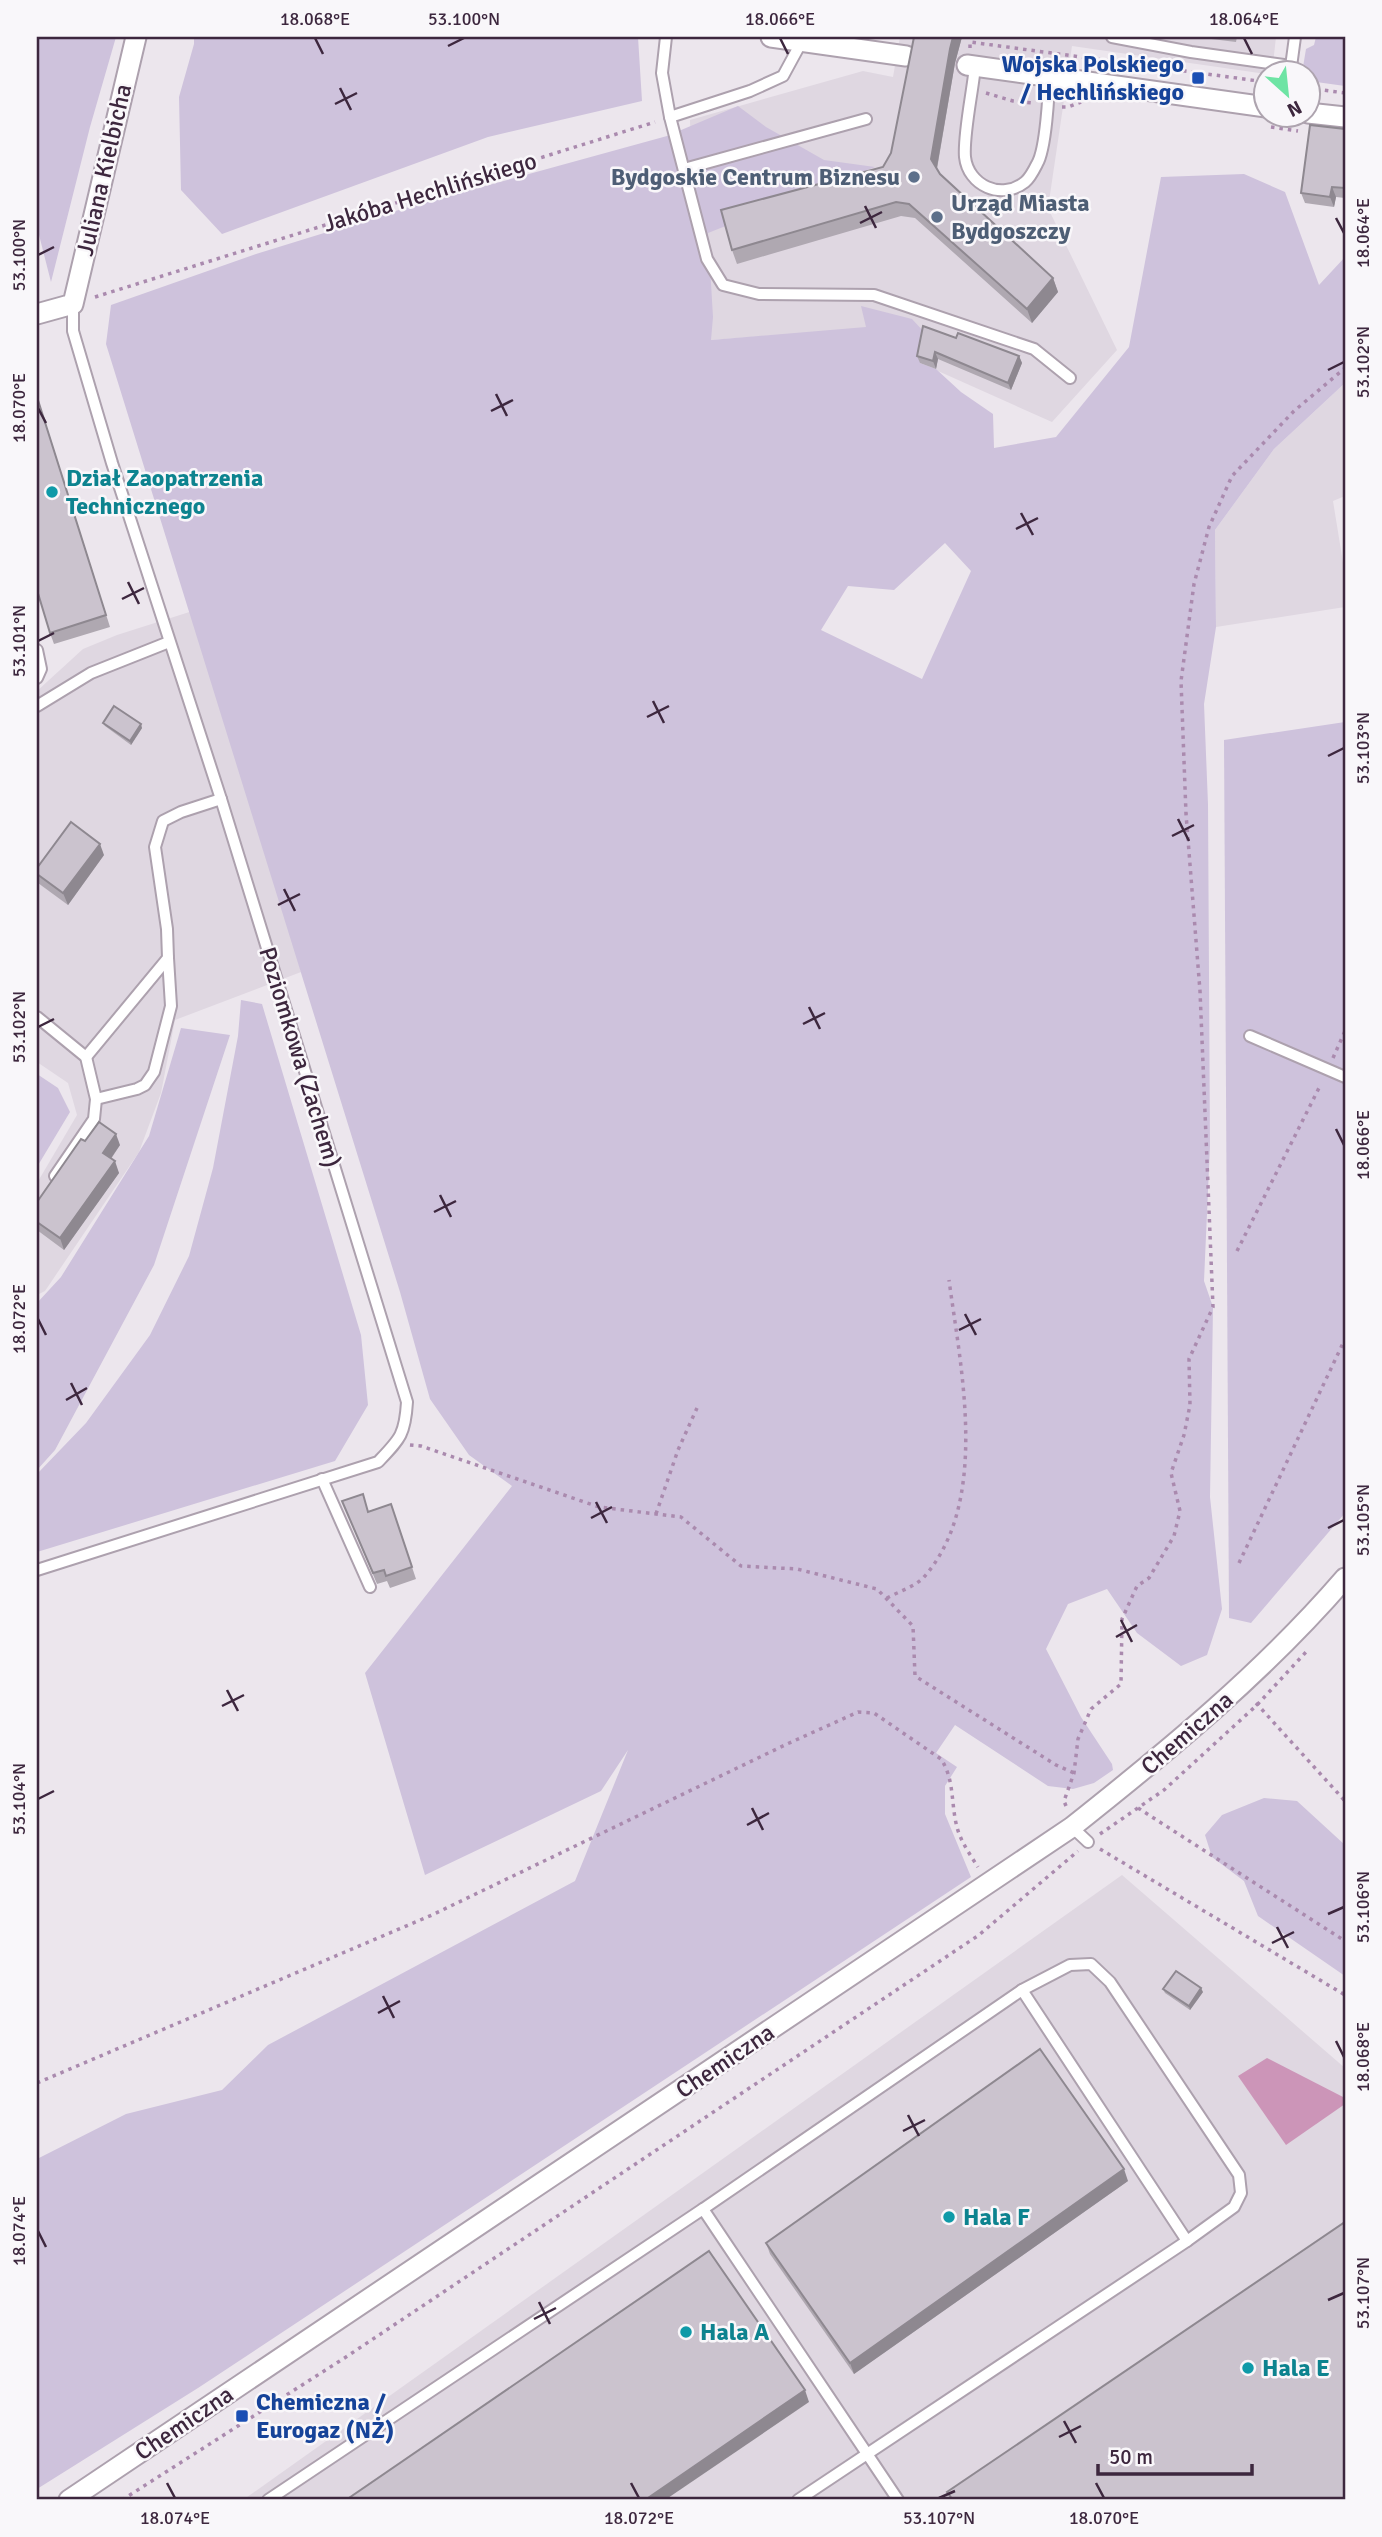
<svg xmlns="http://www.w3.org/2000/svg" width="1382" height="2537" viewBox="0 0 1382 2537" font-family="Signika,sans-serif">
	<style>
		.built { fill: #dfd7e1 }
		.green { fill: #cec2dc; fill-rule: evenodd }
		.water { fill: #cc95b8 }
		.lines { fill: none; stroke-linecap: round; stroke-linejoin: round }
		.service-casing { stroke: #ada1ae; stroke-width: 14 }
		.minor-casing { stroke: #ada1ae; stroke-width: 23 }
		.tertiary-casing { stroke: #ada1ae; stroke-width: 23 }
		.path { stroke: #aa8aae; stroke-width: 3.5; stroke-dasharray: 3.5 5; stroke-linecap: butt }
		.service { stroke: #fff; stroke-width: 10 }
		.minor { stroke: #fff; stroke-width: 19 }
		.tertiary { stroke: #fff; stroke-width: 19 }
		.wall { fill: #afa8b1 }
		.shaded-wall { fill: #8e8890 }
		.building { fill: #cbc3ce; stroke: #8e8890; stroke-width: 2 }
		.ticks { fill: none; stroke: #3d273e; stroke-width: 2.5 }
		.transit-dot { fill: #1a4fb4; stroke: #f9f7fa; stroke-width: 2.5 }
		.service-dot { fill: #5c6f8a; stroke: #f9f7fa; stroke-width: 2.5 }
		.culture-dot { fill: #0f9aa8; stroke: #f9f7fa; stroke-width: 2.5 }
		.labels { text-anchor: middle; stroke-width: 5; stroke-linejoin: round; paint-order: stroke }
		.transit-label { font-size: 24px; font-weight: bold; fill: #164399; stroke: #f9f7fa; text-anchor: end }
		.street-label { font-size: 24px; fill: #3d273e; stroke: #f9f7fa }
		.service-label { font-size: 24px; font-weight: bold; fill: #4e5e75; stroke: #f9f7fa; text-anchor: end }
		.culture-label { font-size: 24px; font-weight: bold; fill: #0d838f; stroke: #f9f7fa; text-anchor: start }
		.neatline { fill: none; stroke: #3d273e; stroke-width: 2.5 }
		.ticks-label { font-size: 18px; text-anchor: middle; fill: #3d273e }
	</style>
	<rect width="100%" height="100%" fill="#ece6ed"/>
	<!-- built -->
	<g class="built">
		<polygon points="900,37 1276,37 1272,73 1266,74 1072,46 1048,208 1117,350 1052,422 891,350 778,335 711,340 694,323 690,120 863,71 893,77"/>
		<polygon points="1345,383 1345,496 1333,501 1345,575 1345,607 1216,627 1215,530 1274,449"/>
		<polygon points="202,608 301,972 175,1020 161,1093 139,1152 45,1291 37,1295 37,1183 77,1115 68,1083 37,1062 37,691 83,649 117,635"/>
		<polygon points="1122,1875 1345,2068 1345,2500 243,2500"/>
	</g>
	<!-- green -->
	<g class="green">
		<polygon points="37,37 116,37 90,127 51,282 37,227"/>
		<polygon points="194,37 638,37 642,101 488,137 222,234 181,190 179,97 194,44"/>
		<polygon points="1316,37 1345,37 1345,86 1309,81 1308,74 1302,73 1306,49 1314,45"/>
		<path d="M738 106 766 127 824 160 875 167 708 233 713 317 711 340 866 327 861 306 912 319 925 333 920 363 936 369 961 392 993 414 994 448 1056 437 1129 347 1161 177 1244 174 1285 192 1319 285 1345 257V383L1274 449 1215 530 1216 627 1204 704 1208 804 1210 1146 1204 1281 1213 1307 1210 1497 1222 1609 1207 1655 1181 1666 1137 1633 1107 1589 1068 1604 1046 1649 1081 1717 1112 1764 1113 1770 1094 1783 1073 1789 1048 1786 955 1725 936 1753 957 1767 945 1786V1814L971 1877 198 2388 37 2489V2159L126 2114 222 2090 268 2045 575 1881 628 1750 601 1791 425 1875 365 1673 512 1486 469 1455 430 1399 400 1292 106 344 111 305 256 254 402 209 667 136ZM945 543 971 571 922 679 821 630 848 586 894 590Z"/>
		<polygon points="1345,722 1345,1513 1251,1623 1229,1618 1224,740"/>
		<polygon points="241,1000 262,1004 361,1335 368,1405 335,1461 37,1552 37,1474 86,1423 150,1335 189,1256 213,1168 238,1036"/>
		<polygon points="181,1028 230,1035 154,1265 55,1450 37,1470 37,1303 61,1277 149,1136"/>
		<polygon points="37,1074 58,1088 70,1112 37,1167"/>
		<polygon points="1264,1798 1297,1801 1345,1845 1345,1976 1258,1916 1244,1881 1212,1857 1205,1835 1222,1815"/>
	</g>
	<!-- water -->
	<polygon class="water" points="1267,2058 1345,2098 1345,2104 1286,2145 1238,2076"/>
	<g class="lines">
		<defs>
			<g id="service">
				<polyline points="666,37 662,73 670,117 707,259 723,285 759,294 874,295 1034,349 1070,378"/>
				<polyline points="1112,37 1191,52 1291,66"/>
				<path d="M975 66C973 90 963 135 965 157 968 185 1001 201 1025 182 1030 178 1034 170 1037 164 1046 149 1049 93 1049 74"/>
				<polyline points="1290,74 1295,37"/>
				<polyline points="670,117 750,91 783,76 802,41"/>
				<polyline points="684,169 866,119"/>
				<polyline points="37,650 41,669 37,678"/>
				<polyline points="37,706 91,673 169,642"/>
				<polyline points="37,1017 86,1057 96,1099 94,1119 55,1176"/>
				<polyline points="1250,1036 1345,1077"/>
				<polyline points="86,1057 168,958 167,929 155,847 163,821 181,812 221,799"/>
				<polyline points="96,1099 137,1089 145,1085 154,1072 171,1006 168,958"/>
				<polyline points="322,1479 370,1587"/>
				<path d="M37 1570 378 1462C400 1439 405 1435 407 1402L221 799 112 463 73 331V304"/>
				<polyline points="1072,1827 1088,1842"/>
				<polyline points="1022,1990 1070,1965 1091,1964 1110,1982 1239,2175 1241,2193 1234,2207 1187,2241"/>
				<polyline points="703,2209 1022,1990 1187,2241 798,2500"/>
				<polyline points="268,2500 703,2209 898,2500"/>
			</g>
			<polyline id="minor" points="37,314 73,304 136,37"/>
			<g id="tertiary">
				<polyline points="771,37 906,56"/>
				<polyline points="967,65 1266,107"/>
				<polyline points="1308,113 1345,117"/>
				<path d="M69 2500 1072 1827C1169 1750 1264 1672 1345 1578"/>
			</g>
		</defs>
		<!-- service casing -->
		<use href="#service" class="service-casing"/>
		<!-- minor casing -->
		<use href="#minor" class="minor-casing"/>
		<!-- tertiary casing -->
		<use href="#tertiary" class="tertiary-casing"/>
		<!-- path -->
		<g class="path">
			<polyline points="970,48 970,42 1266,82"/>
			<polyline points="1308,88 1345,93"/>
			<polyline points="986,93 1013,101 1033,103"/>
			<polyline points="1062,107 1068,107 1081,102"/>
			<polyline points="1271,127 1298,131"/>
			<polyline points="95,297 655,122"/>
			<polyline points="1333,1058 1345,1031"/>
			<polyline points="1237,1251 1321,1084"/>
			<polyline points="410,1445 421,1446 599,1507 681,1517 741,1566 797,1569 877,1589 913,1626 915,1676 1056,1765 1074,1773"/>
			<polyline points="656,1514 678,1450 697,1408"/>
			<polyline points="1239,1563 1345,1339"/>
			<path d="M887 1598C898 1592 916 1586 924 1577 990 1502 961 1370 949 1280"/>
			<polyline points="1256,1703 1345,1801"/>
			<polyline points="1066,1806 1064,1801 1074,1773 1078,1739 1091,1709 1121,1684 1122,1619 1137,1586 1149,1578 1174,1536 1180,1511 1171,1473 1184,1435 1190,1405 1189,1359 1213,1307 1200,991 1186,814 1181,681 1194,584 1209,527 1232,476 1294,411 1345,368"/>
			<polyline points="1138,1808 1345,1941"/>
			<polyline points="1100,1834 1164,1790 1257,1705 1306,1652"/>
			<polyline points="1100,1849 1345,1995"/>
			<path d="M37 2083 432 1915 787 1744 858 1712 874 1713 941 1759C954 1779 951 1800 956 1823 959 1839 969 1853 978 1867"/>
			<polyline points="122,2500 346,2357 979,1935 1078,1851"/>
		</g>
		<!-- service -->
		<use href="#service" class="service"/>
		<!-- minor -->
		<use href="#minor" class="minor"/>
		<!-- tertiary -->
		<use href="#tertiary" class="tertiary"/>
	</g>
	<!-- wall -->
	<g class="wall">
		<polygon points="914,37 962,37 955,63 937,169 940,174 1053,278 1058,292 1032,323 915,218 901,216 737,264 732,250 883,167 891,153"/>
		<polygon points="1195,37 1237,37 1236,42"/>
		<polygon points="1345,129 1345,198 1336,197 1334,207 1305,203 1301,193"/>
		<polygon points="956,338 1019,356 1022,363 1011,390 938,359 936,369 920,363 917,356"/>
		<polygon points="37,396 110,627 54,644 50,633"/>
		<polygon points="103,723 142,728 131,745 105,726"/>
		<polygon points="104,855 68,905 38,883 37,879 37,868"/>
		<polygon points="85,1141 120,1145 111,1159 119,1173 64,1250 37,1230 37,1202"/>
		<polygon points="342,1501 369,1511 391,1504 416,1579 390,1588 387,1581 377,1584"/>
		<polygon points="1163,1989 1203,1992 1190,2010 1165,1993"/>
		<polygon points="1128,2181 854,2374 770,2254 766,2243"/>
	</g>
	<!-- shaded-wall -->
	<g class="shaded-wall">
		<polygon points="953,37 962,37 955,63 936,173 931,159 950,49"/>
		<polygon points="1332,187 1336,197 1334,207 1330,197"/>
		<polygon points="1053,278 1058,292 1032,323 1027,309"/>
		<polygon points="935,352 938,359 936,369 933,361"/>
		<polygon points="1019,356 1022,363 1011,390 1008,383"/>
		<polygon points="141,724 142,728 131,745 130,741"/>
		<polygon points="100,844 104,855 68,905 63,893"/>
		<polygon points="116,1134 120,1145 107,1164 103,1153"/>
		<polygon points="115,1161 119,1173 64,1250 60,1238"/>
		<polygon points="1201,1988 1203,1992 1190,2010 1189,2006"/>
		<polygon points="1124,2169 1128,2181 854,2374 850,2363"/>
		<polygon points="805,2390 809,2402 665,2500 645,2500"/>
	</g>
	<!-- building -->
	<g class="building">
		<polygon points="914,37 953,37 950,49 931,159 940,174 1053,278 1027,309 909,204 896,202 732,250 721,210 883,167 891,153"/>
		<polygon points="1310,125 1345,129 1345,188 1332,187 1330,197 1301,193"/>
		<polygon points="923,326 956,338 958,333 1019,356 1008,383 935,352 933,361 917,356"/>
		<polygon points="37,397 106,615 50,633 37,590"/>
		<polygon points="114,706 141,724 130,741 103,723"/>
		<polygon points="71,822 100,844 63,893 37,874 37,868"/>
		<polygon points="99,1122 116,1134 103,1153 115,1161 60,1238 37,1222 37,1202 81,1139 85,1141"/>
		<polygon points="363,1494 368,1512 391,1504 412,1567 386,1576 384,1570 373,1573 342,1501"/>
		<polygon points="1176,1971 1201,1988 1189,2006 1163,1989"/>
		<polygon points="1040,2049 1124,2169 850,2363 766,2243"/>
		<polygon points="1345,2222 1345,2500 953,2500 947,2492"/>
		<polygon points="709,2251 805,2390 645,2500 346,2500"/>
	</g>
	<!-- ticks -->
	<path class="ticks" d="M315 38 323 54M780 38 788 54M1244 38 1252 54M448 46 464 38M340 88 351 110M335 104 357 93M865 206 876 228M1336 218 1344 233M860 223 882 212M38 255 54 247M1328 370 1344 362M496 394 507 416M38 408 46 423M491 411 513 400M1021 513 1033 535M1016 529 1038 518M128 582 139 604M122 599 144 588M38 641 54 633M653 701 664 723M647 717 669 706M1328 756 1344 748M1178 819 1189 841M1172 836 1194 825M284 889 295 911M278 905 300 894M809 1007 820 1029M803 1024 825 1013M38 1027 54 1019M1336 1129 1344 1145M440 1195 451 1217M434 1212 456 1201M965 1314 976 1335M38 1319 46 1335M959 1330 981 1319M71 1383 82 1405M66 1400 87 1388M596 1502 607 1523M591 1518 612 1507M1328 1528 1344 1520M1121 1620 1132 1642M1116 1637 1137 1625M227 1690 238 1711M222 1706 244 1695M38 1799 54 1791M752 1808 763 1830M747 1825 769 1813M1328 1914 1344 1907M1277 1927 1288 1948M1272 1943 1294 1932M383 1996 394 2018M378 2013 400 2001M1336 2041 1344 2057M908 2115 919 2136M903 2131 925 2120M38 2231 46 2247M1328 2300 1344 2293M539 2302 550 2324M534 2319 556 2308M1064 2421 1076 2443M1059 2437 1081 2426M167 2483 175 2498M631 2483 639 2498M1096 2483 1104 2498M939 2498 955 2491"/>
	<!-- markers -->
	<g class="transit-dot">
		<rect x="1191" y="71" width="14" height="14" rx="3.5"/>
		<rect x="235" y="2409" width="14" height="14" rx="3.5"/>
	</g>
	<g class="service-dot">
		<circle cx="914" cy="177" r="7"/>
		<circle cx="937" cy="217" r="7"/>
	</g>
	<g class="culture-dot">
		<circle cx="52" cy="492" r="7"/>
		<circle cx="949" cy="2217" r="7"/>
		<circle cx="686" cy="2332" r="7"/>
		<circle cx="1248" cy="2368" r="7"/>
	</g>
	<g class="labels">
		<!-- transit labels -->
		<g class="transit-label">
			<text x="1184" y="72">Wojska Polskiego<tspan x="1184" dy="28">/ Hechlińskiego</tspan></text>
			<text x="256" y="2410" text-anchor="start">Chemiczna /<tspan x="256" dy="28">Eurogaz (NŻ)</tspan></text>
		</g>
		<!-- street labels -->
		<g class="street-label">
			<text transform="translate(104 170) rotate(-77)" y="8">Juliana Kielbicha</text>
			<text transform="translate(430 192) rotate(-17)" y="8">Jakóba Hechlińskiego</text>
			<text transform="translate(300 1057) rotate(73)" y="8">Poziomkowa (Zachem)</text>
			<text transform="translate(1187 1733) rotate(-41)" y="8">Chemiczna</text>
			<text transform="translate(725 2061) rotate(-34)" y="8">Chemiczna</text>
			<text transform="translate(184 2423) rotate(-34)" y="8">Chemiczna</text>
		</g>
		<!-- service labels -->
		<g class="service-label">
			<text x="900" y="185">Bydgoskie Centrum Biznesu</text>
			<text x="951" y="211" text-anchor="start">Urząd Miasta<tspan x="951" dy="28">Bydgoszczy</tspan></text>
		</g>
		<!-- culture labels -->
		<g class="culture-label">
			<text x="66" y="486">Dział Zaopatrzenia<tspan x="66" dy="28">Technicznego</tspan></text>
			<text x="963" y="2225">Hala F</text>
			<text x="700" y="2340">Hala A</text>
			<text x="1262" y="2376">Hala E</text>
		</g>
	</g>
	<!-- border -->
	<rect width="1382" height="2537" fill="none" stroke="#f9f7fa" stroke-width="77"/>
	<!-- north arrow -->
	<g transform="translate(1287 94) rotate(153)"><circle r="33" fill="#f9f7fa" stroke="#aea4af" stroke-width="2"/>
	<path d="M0-5L12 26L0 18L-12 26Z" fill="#6ee4a4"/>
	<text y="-10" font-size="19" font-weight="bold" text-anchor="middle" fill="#3d273e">N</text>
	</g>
	<!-- scale -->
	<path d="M1098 2464v10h154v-10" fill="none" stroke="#3d273e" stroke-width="3.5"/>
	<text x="1109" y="2464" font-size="21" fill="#3d273e" stroke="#f9f7fa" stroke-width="5" paint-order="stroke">50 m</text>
	<rect x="38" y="38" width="1306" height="2460" class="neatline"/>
	<g class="ticks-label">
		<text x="315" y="25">18.068°E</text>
		<text x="464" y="25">53.100°N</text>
		<text x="780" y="25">18.066°E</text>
		<text x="1244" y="25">18.064°E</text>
		<text transform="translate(1363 233) rotate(-90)" y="6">18.064°E</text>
		<text transform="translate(19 255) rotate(-90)" y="6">53.100°N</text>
		<text transform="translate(1363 362) rotate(-90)" y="6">53.102°N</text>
		<text transform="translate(19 408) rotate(-90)" y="6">18.070°E</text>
		<text transform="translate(19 641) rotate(-90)" y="6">53.101°N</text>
		<text transform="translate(1363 748) rotate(-90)" y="6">53.103°N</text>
		<text transform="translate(19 1027) rotate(-90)" y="6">53.102°N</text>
		<text transform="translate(1363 1145) rotate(-90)" y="6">18.066°E</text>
		<text transform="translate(19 1319) rotate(-90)" y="6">18.072°E</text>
		<text transform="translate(1363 1520) rotate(-90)" y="6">53.105°N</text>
		<text transform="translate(19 1799) rotate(-90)" y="6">53.104°N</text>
		<text transform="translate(1363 1907) rotate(-90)" y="6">53.106°N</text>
		<text transform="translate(1363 2057) rotate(-90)" y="6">18.068°E</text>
		<text transform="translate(19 2231) rotate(-90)" y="6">18.074°E</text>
		<text transform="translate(1363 2293) rotate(-90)" y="6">53.107°N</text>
		<text x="175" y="2524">18.074°E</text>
		<text x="639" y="2524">18.072°E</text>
		<text x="939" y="2524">53.107°N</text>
		<text x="1104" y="2524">18.070°E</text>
	</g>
</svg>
